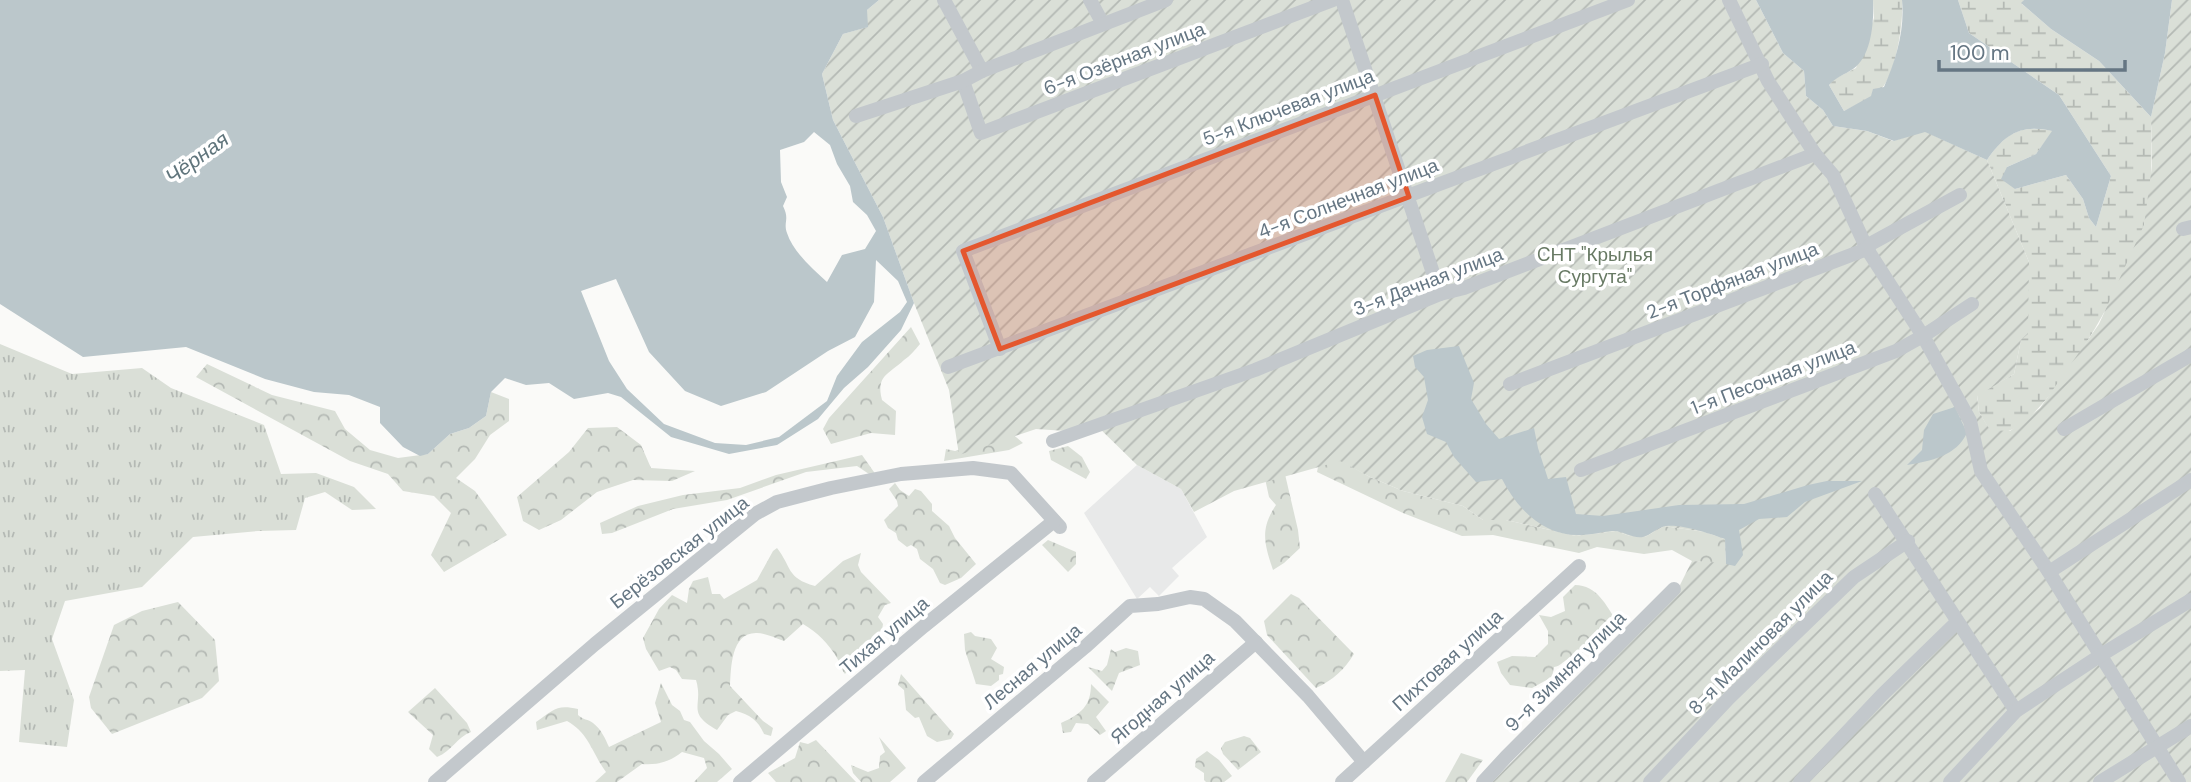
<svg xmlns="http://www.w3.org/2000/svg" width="2191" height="782" viewBox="0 0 2191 782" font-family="'DM Sans',sans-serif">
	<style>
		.built { fill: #e8e9e9 }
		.grass { fill: url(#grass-tufts) }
		.forest { fill: url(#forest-crowns) }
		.wetland { fill: url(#wetland-marsh) }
		.garden { fill: url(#garden-furrows) }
		.water { fill: #bbc7cb; fill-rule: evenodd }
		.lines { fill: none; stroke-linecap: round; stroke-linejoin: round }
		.minor { stroke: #c3c8cc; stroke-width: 14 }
		.marked { fill: #e4572e; fill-opacity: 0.2; stroke: #e4572e; stroke-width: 5; stroke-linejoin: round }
		.labels { text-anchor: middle; stroke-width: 7; stroke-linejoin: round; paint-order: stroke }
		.street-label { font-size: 19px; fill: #657683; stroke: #fff }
		.park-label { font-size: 19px; fill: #687a64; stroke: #fff }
		.water-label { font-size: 21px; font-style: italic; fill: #60757c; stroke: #fff }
	</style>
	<defs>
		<pattern id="grass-tufts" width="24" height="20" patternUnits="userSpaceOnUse" patternTransform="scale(1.75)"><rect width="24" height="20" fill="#dadfd7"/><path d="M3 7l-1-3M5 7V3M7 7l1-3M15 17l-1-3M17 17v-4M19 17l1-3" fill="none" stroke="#b4b9b4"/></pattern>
		<pattern id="forest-crowns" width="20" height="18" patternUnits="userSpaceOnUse" patternTransform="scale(1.75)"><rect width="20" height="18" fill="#dadfd7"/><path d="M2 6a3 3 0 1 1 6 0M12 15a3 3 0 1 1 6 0" fill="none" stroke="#b4b9b4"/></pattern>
		<pattern id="wetland-marsh" width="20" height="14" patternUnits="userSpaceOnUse" patternTransform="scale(1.75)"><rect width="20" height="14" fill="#dadfd7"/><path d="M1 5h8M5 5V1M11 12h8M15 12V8" fill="none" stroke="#b4b9b4"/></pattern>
		<pattern id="garden-furrows" width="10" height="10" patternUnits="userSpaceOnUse" patternTransform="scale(1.75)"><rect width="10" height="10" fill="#dadfd7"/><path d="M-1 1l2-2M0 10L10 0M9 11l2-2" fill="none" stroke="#b4b9b4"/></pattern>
	</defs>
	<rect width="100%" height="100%" fill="#fafaf8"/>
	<!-- built -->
	<polygon class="built" points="1137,465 1181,489 1207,537 1172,568 1179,576 1159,596 1150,587 1137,599 1084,513"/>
	<!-- grass -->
	<polygon class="grass" points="0,344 72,374 142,368 171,388 264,425 281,474 316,473 354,487 376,509 352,510 325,492 305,498 296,530 258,531 193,537 142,587 65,601 52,639 74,700 67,747 19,742 25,670 0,671"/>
	<!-- forest -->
	<g class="forest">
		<path d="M911 327 920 344C915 350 910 356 904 360 888 375 876 375 882 400L896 411 895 435 871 433 831 444 823 429 829 418Z"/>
		<polygon points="207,364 272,395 335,411 345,429 370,450 398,458 428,454 450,434 469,428 486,416 491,392 509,399 509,421 490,435 475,459 456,478 475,491 507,535 444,572 431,555 451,513 434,496 403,491 388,474 350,461 196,377"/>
		<polygon points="617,427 641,445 651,468 695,471 672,481 633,480 597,492 561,520 539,530 523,521 517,497 569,452 588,428"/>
		<polygon points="1009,431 1023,443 1009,450 944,461 946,449 955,451"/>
		<polygon points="1068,446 1082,457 1090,472 1086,479 1051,460 1049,451"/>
		<path d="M1259 451 1284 470 1298 530 1300 548 1284 563 1273 570C1264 543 1260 529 1276 505L1269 497Z"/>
		<polygon points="1321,452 1340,460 1370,477 1403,491 1463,506 1483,520 1506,520 1576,536 1616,531 1630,536 1645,537 1664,526 1705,532 1725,539 1726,564 1692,561 1672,550 1644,554 1597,547 1579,553 1493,535 1462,536 1403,513 1317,472"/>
		<polygon points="862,455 881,482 857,466 806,472 727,500 673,509 612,533 602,534 600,523 638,506 683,495 740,488 776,475"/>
		<polygon points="895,483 900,490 909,496 915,489 921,491 932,504 932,511 949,526 955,538 976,564 961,578 945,585 940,583 933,569 920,559 917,549 911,545 907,547 898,540 896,533 888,528 884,520 898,506 897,501 889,489"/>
		<polygon points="1048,540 1076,552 1076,564 1068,572 1042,545"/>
		<path d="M777 548C792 567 786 578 815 586L843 561 861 553 858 565 861 572 891 603 885 605 878 617 883 624C880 647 869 639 858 654 853 661 851 667 845 674 840 668 841 664 837 658 829 644 817 632 803 624L784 641C775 638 765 633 757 633 731 632 731 668 730 686L763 721 773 728 771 736 764 734C758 720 750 715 736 711L728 715 717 730C685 712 704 706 696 680L682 679 676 670 670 667 659 671 646 649 643 638 659 609 672 595 687 603 689 589 693 581 708 577 712 594H720L724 599 757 580 773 551Z"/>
		<path d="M1575 585C1597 585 1606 605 1617 622 1605 649 1592 648 1568 659 1562 662 1561 666 1554 667L1552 677 1532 688 1510 685 1501 673 1497 662 1512 656 1535 657 1548 644V631L1539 615 1551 617 1565 611 1563 597Z"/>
		<path d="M1291 594 1299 598 1354 654C1344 670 1333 680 1316 688L1267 635 1264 621Z"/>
		<polygon points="178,602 215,640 219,681 202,698 112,734 91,708 89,697 114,625 142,611"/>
		<polygon points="971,632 975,636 991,639 997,648 991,659 1004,667 1003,674 999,675 999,680 991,686 976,684 965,650 964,634"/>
		<polygon points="1126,648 1138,651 1140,665 1119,673 1112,691 1088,667 1102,671 1107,665 1111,649 1115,652"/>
		<polygon points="901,674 954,734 951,739 937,742 927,736 919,717 915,718 906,710 904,690 898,685"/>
		<path d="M661 683 672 705 680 711 684 720 690 722 704 741 719 754 732 769 717 782H694L707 768 704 758 682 752C669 762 659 765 642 764L617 782H595L606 772C592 753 589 733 567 721L537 730 536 722C554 710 556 704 578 709V715C583 720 588 719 593 723 601 729 605 738 609 747L661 722 655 703Z"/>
		<path d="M1091 684 1109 702 1096 717 1106 731 1100 735 1088 724 1076 723 1071 732 1063 733 1061 723C1081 714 1091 706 1091 684Z"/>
		<path d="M435 688 467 723 471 732C457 737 452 751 437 757L429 749 433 735 408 712Z"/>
		<polygon points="1244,736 1250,738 1261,752 1238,770 1223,754 1221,748 1225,742"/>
		<polygon points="879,737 906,768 890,782 861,782 853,773 851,765 868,772 879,768 880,756 885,752"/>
		<polygon points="816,740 856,782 776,782 768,773 795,758 800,742 808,744"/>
		<polygon points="1207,751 1219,760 1232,776 1224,782 1206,782 1204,780 1204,773 1195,767 1196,759"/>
		<polygon points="1461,753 1483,760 1467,782 1445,782"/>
	</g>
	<!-- wetland -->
	<g class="wetland">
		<path d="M1873 0H1902C1904 20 1896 75 1881 89 1872 98 1856 105 1844 111L1829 85 1834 79 1856 68 1874 18Z"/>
		<path d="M1958 0H2024L2022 4 2051 29 2099 61 2151 117C2151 152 2154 191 2144 225 2132 271 2055 411 2011 430 2006 433 1996 431 1990 431L1979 412 1977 395 2014 374 2021 340 2029 262 1987 160C2005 133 2021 124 2053 131L2036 154 2007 167 2015 189 2066 175 2083 199 2089 218 2096 227 2111 176 2059 95 1969 33Z"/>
	</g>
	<!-- garden -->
	<polygon class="garden" points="879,0 1756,0 1783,53 1804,71 1806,96 1823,110 1833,126 1867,131 1893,141 1924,131 1987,160 2029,262 2028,334 2021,340 2014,374 1977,396 1979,412 1990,430 2010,431 2040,408 2099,324 2144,225 2152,166 2151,117 2165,53 2172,0 2191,0 2191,782 1492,782 1674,597 1692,561 1726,563 1725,539 1705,532 1664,526 1645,537 1630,536 1616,531 1576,536 1506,520 1483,520 1463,506 1403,491 1370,477 1340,461 1234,491 1194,512 1181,489 1137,465 1094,423 1066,431 1036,429 959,455 949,390 914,303 883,217 833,120 822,74 843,34 867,27 867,10"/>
	<!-- water -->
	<g class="water">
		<path d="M0 0H879L867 10 868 27 843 34 822 74 833 120 883 217 914 303 901 330 868 367 844 388 818 419 777 445 729 454 671 437 621 397 608 393 574 399 549 383 526 385 505 378 491 392 486 416 469 428 450 434 428 454 420 456 403 447 380 423V407L349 395 314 392 265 379 186 347 83 357 0 304ZM814 132 830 145 837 164 850 186 853 202 867 215 876 231 865 249 842 255 827 282C813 269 793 252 787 233 783 222 790 220 783 206L787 197 781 182 780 150 804 142ZM876 260 898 281 907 302 900 312 862 342 837 376 827 401 779 437 746 445 715 443 664 424 627 389 609 361 581 291 616 279 649 352 685 391 721 406 766 392 828 351 855 337 874 302Z"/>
		<path d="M1756 0H1873C1874 21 1872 56 1853 69 1844 75 1836 77 1829 85L1844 111 1871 96 1873 89 1884 87C1896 60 1905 30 1902 0H1958L1969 33 2059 95 2111 176 2096 227 2089 218 2083 199 2066 175 2015 189 2001 179 2007 167 2036 154 2052 131C2021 124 2005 134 1987 160L1925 132 1894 141 1867 131 1833 126 1823 110 1806 96 1804 71 1783 53Z"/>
		<polygon points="2024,0 2172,0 2165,53 2151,117 2099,61 2051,29 2021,3"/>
		<path d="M1459 346 1474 383 1471 399 1486 424 1499 439 1534 428 1538 448 1548 479 1566 477 1576 514 1603 516 1679 505 1744 504 1808 485 1827 481H1862L1805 502 1787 517 1759 519 1739 530 1743 555 1735 566 1726 564 1725 539C1711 534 1676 522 1662 527 1656 529 1650 535 1643 537 1632 539 1623 530 1612 531 1601 532 1591 535 1580 535 1544 536 1517 509 1502 479L1476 482 1454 457 1446 442 1427 434 1422 417 1428 400 1424 377 1415 367 1413 356 1427 350Z"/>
		<path d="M1955 407 1967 433C1956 456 1931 461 1907 465L1922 450 1924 430 1933 414Z"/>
	</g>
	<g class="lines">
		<!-- minor -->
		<g class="minor">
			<polyline points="944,0 982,71"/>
			<polyline points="1090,0 1103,24"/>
			<polyline points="1342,0 1440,294"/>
			<polyline points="1729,0 1768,81 1815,154 1833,175 1867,249 1923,336 1970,421 1981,471 2049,572 2179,782"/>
			<polyline points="963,81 981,133 1333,0"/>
			<polyline points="856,116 963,81 982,71 1166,0"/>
			<polyline points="2183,229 2191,227"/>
			<polyline points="1000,349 963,251 1628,0"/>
			<polyline points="948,367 1762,64"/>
			<polyline points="1510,384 1867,249 1872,243 1960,195"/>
			<polyline points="2064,429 2191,355"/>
			<polyline points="1053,441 1255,370 1440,294 1464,288 1815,154"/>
			<polyline points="1581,470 1896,351 1923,336 1972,304"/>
			<polyline points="1875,494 2016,711"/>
			<polyline points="2049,572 2191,480"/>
			<polyline points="435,782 595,644 755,514 777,502 831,488 901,474 973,468 1011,473 1060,527"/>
			<polyline points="740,782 924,626 1054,521"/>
			<polyline points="924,782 1085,647 1130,606 1158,604 1190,597 1204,599 1235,621 1308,696 1364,762"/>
			<polyline points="1094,782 1256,642"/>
			<polyline points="1342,782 1579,566"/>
			<polyline points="1483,782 1506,757 1674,589"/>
			<polyline points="1650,782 1729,698 1854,577 1908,541"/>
			<polyline points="1800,782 1882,695 1957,622"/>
			<polyline points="1950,782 2016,711 2101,655 2191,600"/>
			<polyline points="2100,782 2191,726"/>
		</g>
	</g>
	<!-- marked area -->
	<path class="marked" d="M1375 95 1409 197 1000 349 963 251Z"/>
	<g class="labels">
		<!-- street labels -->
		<g class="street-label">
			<text transform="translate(1124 58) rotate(-21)" y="7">6-я Озёрная улица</text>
			<text transform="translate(1288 107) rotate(-21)" y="7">5-я Ключевая улица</text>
			<text transform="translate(1348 198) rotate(-21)" y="7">4-я Солнечная улица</text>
			<text transform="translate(1732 280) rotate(-21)" y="7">2-я Торфяная улица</text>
			<text transform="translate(1428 281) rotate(-21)" y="7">3-я Дачная улица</text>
			<text transform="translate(1773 377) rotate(-21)" y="7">1-я Песочная улица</text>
			<text transform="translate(679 552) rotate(-38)" y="7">Берёзовская улица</text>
			<text transform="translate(884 635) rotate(-40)" y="7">Тихая улица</text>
			<text transform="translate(1760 642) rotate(-45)" y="7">8-я Малиновая улица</text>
			<text transform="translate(1447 660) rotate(-42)" y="7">Пихтовая улица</text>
			<text transform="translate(1032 666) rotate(-40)" y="7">Лесная улица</text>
			<text transform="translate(1565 671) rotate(-45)" y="7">9-я Зимняя улица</text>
			<text transform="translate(1162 697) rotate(-41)" y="7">Ягодная улица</text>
		</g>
		<!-- park labels -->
		<g class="park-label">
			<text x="1595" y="261">CНТ "Крылья<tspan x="1595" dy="22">Сургута"</tspan></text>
		</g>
		<!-- water labels -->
		<g class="water-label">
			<text transform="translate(197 158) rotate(-36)" y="7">Чёрная</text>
		</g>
	</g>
	<!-- scale -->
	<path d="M1939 60v10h186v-10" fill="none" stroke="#657683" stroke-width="3.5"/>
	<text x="1950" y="60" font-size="21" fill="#657683" stroke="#ffffff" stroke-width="5" paint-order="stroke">100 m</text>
</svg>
